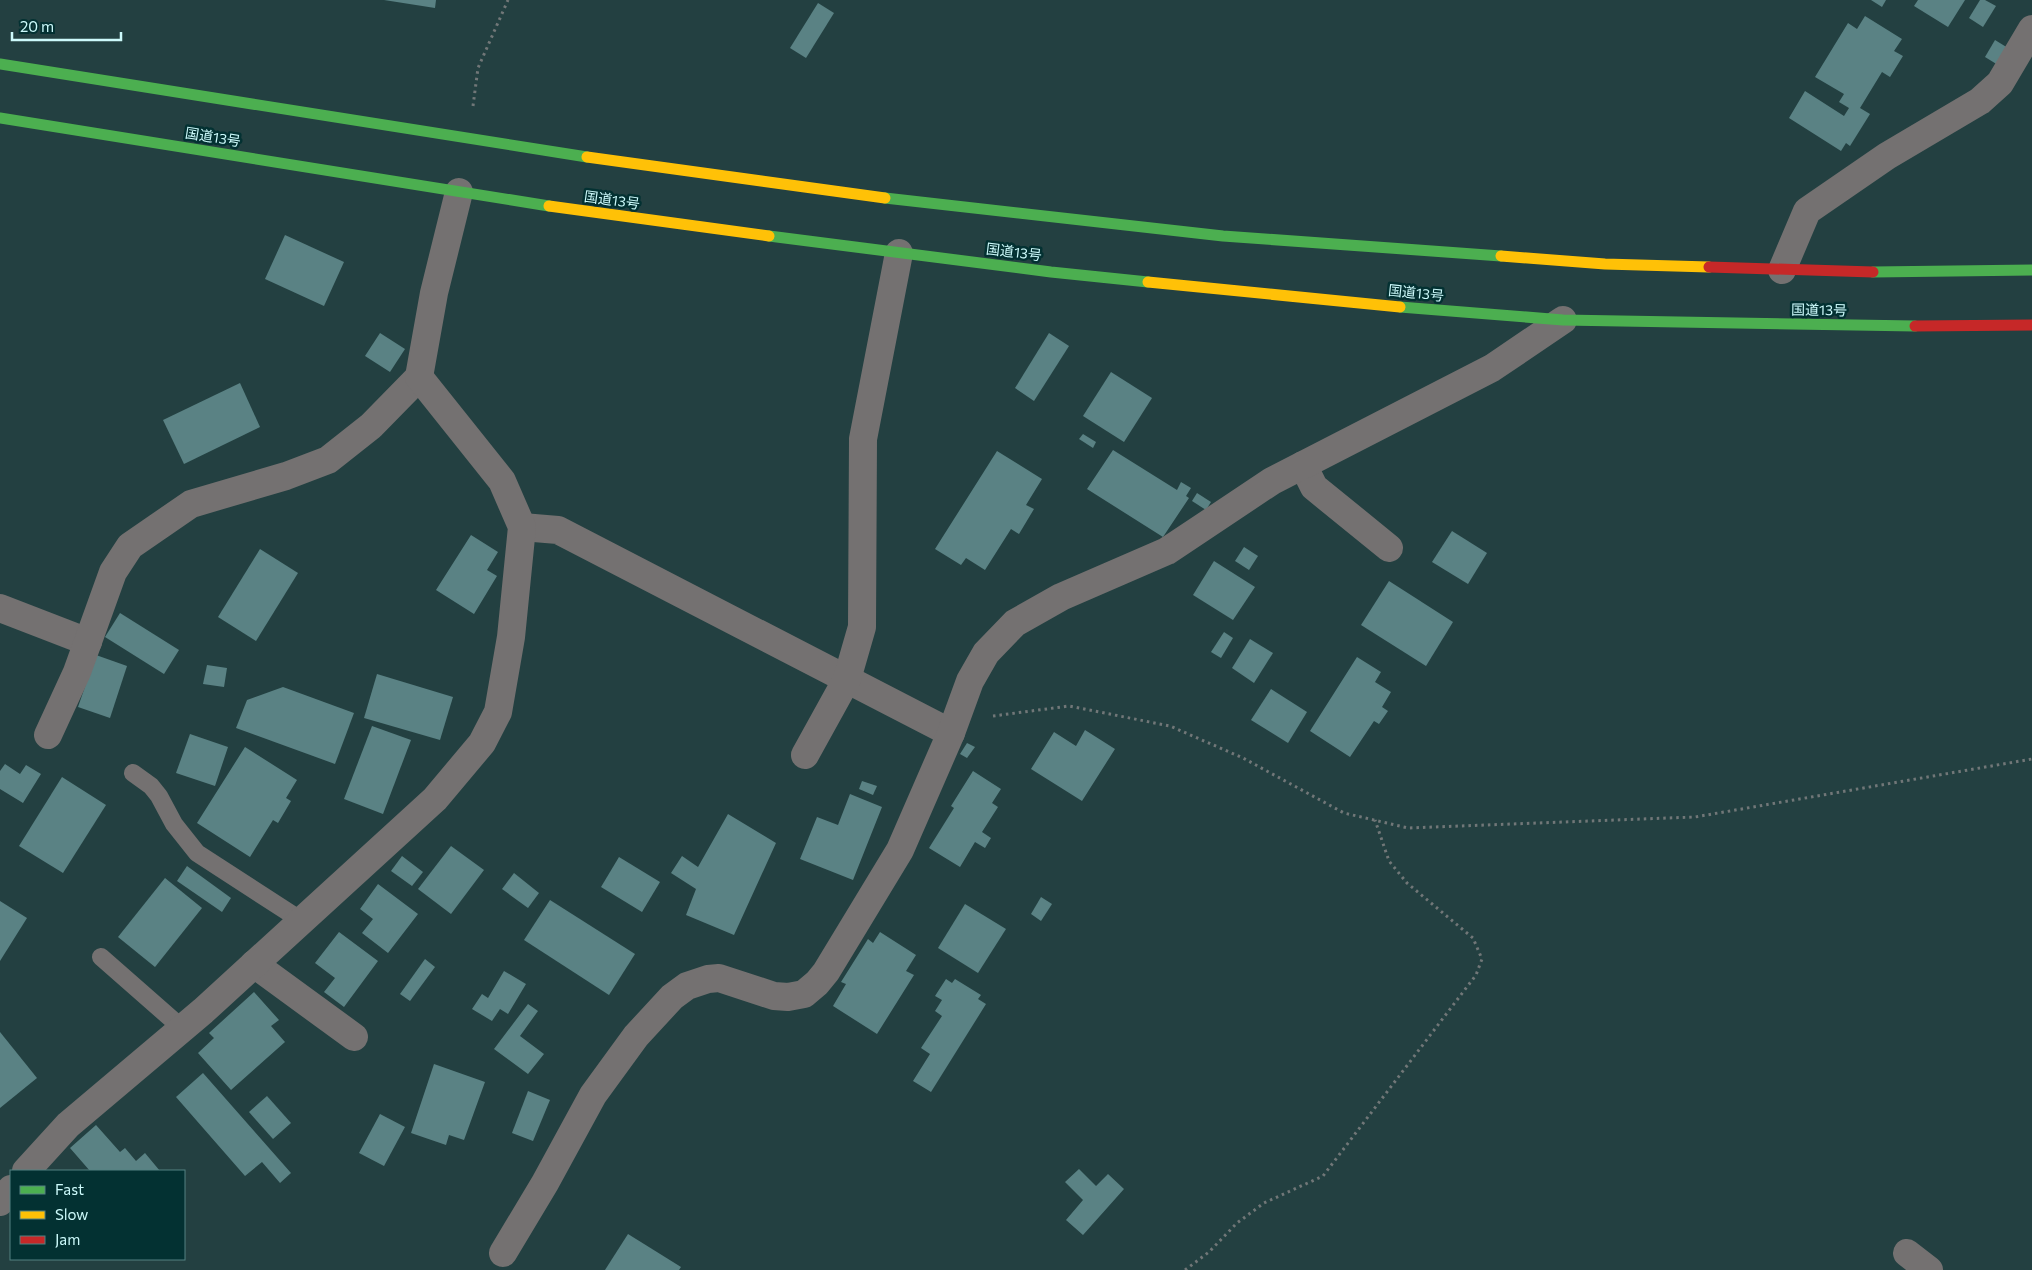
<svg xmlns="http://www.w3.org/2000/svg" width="2032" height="1270" viewBox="0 0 2032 1270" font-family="Commissioner,'Noto Sans JP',sans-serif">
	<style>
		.building { fill: #5a8284 }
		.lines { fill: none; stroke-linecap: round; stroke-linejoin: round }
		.path { stroke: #717778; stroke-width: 3; stroke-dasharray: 2.5 4; stroke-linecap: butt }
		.lane { stroke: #747171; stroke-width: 18 }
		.street { stroke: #747171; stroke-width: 28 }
		.fast { stroke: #4caf50; stroke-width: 11 }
		.slow { stroke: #ffc107; stroke-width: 11 }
		.jam { stroke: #c62828; stroke-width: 11 }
		.labels { text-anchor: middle; stroke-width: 5; stroke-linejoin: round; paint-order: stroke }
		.street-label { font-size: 14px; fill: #cdfafb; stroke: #033132 }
	</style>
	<rect width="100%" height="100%" fill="#234041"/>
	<!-- building -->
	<g class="building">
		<polygon points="384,0 436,0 435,8"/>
		<polygon points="1871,0 1886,0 1882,7"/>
		<polygon points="1918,0 1965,0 1948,27 1914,6"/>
		<polygon points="1980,0 1985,0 1996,6 1983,27 1969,18"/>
		<polygon points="818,3 834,13 806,58 790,48"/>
		<polygon points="1865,16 1902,39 1894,51 1903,56 1890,77 1882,72 1860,108 1870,114 1850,146 1846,143 1841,151 1789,118 1805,91 1844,116 1849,108 1839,102 1844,94 1815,77 1848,23 1857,29"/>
		<polygon points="1995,40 2008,48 1998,65 1985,57"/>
		<polygon points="285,235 344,262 324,306 265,279"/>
		<polygon points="380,333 405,349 390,372 365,356"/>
		<polygon points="1049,333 1069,346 1034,401 1015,388"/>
		<polygon points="1111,372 1152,398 1124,442 1083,416"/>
		<polygon points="240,383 260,427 184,464 163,420"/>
		<polygon points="1083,434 1096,442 1093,448 1079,439"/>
		<polygon points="1113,450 1177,490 1181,482 1191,488 1186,496 1189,498 1163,537 1087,489"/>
		<polygon points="997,451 1042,479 1026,505 1034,509 1019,534 1011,529 985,570 966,558 961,565 935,549"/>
		<polygon points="1197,493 1211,502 1206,510 1192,501"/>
		<polygon points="1452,531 1487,553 1468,584 1432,562"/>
		<polygon points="471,535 498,552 487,570 497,576 474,614 436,590"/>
		<polygon points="1244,547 1258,556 1249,570 1235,561"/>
		<polygon points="260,549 298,573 256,641 218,617"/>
		<polygon points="1214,561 1255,587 1233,620 1193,595"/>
		<polygon points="1389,581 1453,622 1426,666 1361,625"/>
		<polygon points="120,613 179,650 164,674 105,637"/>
		<polygon points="1224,632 1233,638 1221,658 1211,652"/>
		<polygon points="1250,639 1273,653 1254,683 1232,668"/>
		<polygon points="96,655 127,666 110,718 78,707"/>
		<polygon points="1357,657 1381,672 1375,682 1391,692 1382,707 1388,711 1379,724 1374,721 1350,757 1310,731"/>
		<polygon points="207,665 227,668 224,687 203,684"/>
		<polygon points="377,674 453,697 440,740 364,718"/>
		<polygon points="283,687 354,713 335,764 236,728 247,700"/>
		<polygon points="1271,689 1307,712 1288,743 1251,720"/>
		<polygon points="372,726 411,740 383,814 344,799"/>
		<polygon points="1085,730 1115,749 1082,801 1031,769 1054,732 1076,746"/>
		<polygon points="190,734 228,747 215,786 176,773"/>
		<polygon points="967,743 975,747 967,758 960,754"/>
		<polygon points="245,747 297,780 286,798 291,801 278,823 273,820 250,857 197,823"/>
		<polygon points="5,764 20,774 26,765 41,774 23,803 0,789 0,771"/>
		<polygon points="973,771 1001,789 992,803 998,807 982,832 991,838 985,848 975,842 960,867 929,848 954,808 951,806"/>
		<polygon points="62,777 106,805 63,873 19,846"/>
		<polygon points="862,781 877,786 873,795 859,789"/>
		<polygon points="850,794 882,807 853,880 800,859 817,817 838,825"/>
		<polygon points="728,814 776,843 734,935 686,915 696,889 671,873 682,856 698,867"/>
		<polygon points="451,846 484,870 451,914 418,889"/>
		<polygon points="402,856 423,872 412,886 391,871"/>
		<polygon points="619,857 660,882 642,912 601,887"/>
		<polygon points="187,866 231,898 222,912 177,881"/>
		<polygon points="514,873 539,893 528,908 502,889"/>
		<polygon points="165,878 202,908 155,967 118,937"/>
		<polygon points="378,884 418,914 388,953 362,933 373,919 360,909"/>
		<polygon points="1041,897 1052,904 1041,921 1031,914"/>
		<polygon points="550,900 635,954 609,995 524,940"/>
		<polygon points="0,901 27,918 0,961"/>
		<polygon points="965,904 1006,929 978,973 938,948"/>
		<polygon points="339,932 378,961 344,1007 324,992 335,978 315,963"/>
		<polygon points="880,932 916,955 906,971 914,975 877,1034 833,1006 846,984 841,982 868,939 873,943"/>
		<polygon points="425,959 435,967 410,1001 400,994"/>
		<polygon points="504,971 526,984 508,1014 500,1009 492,1021 472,1009 482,994 488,998"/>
		<polygon points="946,979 952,983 955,979 981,995 978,999 986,1004 931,1092 913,1081 930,1054 921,1048 942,1016 935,1011 942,1000 935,996"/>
		<polygon points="254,992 279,1020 271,1026 285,1042 231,1090 198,1053 214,1038 209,1033"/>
		<polygon points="528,1004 538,1011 520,1036 544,1054 528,1074 494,1049"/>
		<polygon points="0,1032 37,1078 0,1108"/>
		<polygon points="434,1064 485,1082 464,1140 449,1135 446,1145 411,1133"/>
		<polygon points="203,1073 291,1173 280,1183 262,1162 245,1176 176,1097"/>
		<polygon points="528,1091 550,1100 533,1141 512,1133"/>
		<polygon points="267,1096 291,1123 273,1139 249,1112"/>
		<polygon points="380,1114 405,1127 384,1166 359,1153"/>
		<polygon points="96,1125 120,1152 125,1148 136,1161 145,1153 160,1171 90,1171 70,1148"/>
		<polygon points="1079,1169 1096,1186 1108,1174 1124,1189 1083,1235 1066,1220 1083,1200 1065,1182"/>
		<polygon points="628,1234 681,1267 679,1270 605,1270"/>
	</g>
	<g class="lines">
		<!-- path -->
		<g class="path">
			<polyline points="473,106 478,68 508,0"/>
			<polyline points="993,716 1069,706 1170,726 1243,758 1344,813 1408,828 1695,817 2032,759"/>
			<polyline points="1185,1270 1209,1252 1237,1223 1264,1203 1323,1176 1476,975 1482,959 1473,938 1407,883 1389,861 1375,820"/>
		</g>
		<!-- lane -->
		<g class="lane">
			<polyline points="133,773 151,786 159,796 174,824 197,853 302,921"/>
			<polyline points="101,957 183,1029"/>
		</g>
		<!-- street -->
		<g class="street">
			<polyline points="1782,270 1807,211 1887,156 1980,101 2000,83 2032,29"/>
			<polyline points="1303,465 1314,487 1389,548"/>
			<polyline points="522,527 558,530 951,733"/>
			<polyline points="0,608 88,642"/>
			<polyline points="48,735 77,672 113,572 130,546 191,504 286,476 328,460 371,426 419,377"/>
			<polyline points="805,755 847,679 862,627 863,439 899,253"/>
			<polyline points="254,964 354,1037"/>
			<polyline points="26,1171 68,1125 203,1011 435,799 482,743 498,712 511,637 522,527 502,481 419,377 434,293 459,192"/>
			<polyline points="0,1202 11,1189"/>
			<polyline points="503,1253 545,1183 593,1095 636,1036 672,997 687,986 708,979 719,978 774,996 788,997 804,994 817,983 826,972 900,850 951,733 970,681 986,653 1015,623 1061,597 1167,551 1272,481 1492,368 1563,320"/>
			<polyline points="1907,1253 1929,1270"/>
		</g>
		<!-- fast -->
		<g class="fast">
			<polyline points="0,64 587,157"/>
			<polyline points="0,118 549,206"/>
			<polyline points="885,198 1223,236 1501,256"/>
			<polyline points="769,236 1051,272 1148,282"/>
			<polyline points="1873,272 2032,270"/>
			<polyline points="1400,307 1563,320 1915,326"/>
		</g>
		<!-- slow -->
		<g class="slow">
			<polyline points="587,157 885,198"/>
			<polyline points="549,206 769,236"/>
			<polyline points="1501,256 1605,264 1709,267"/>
			<polyline points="1148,282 1400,307"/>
		</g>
		<!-- jam -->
		<g class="jam">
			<polyline points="1709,267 1873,272"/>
			<polyline points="1915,326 2032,325"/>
		</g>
	</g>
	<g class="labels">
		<!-- street labels -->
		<g class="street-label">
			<text transform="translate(213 137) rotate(9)" y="5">国道13号</text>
			<text transform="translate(612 200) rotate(8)" y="5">国道13号</text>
			<text transform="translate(1014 252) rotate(7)" y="5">国道13号</text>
			<text transform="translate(1416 293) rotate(6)" y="5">国道13号</text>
			<text transform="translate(1819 310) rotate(1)" y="5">国道13号</text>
		</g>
	</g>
	<!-- legend -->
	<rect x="10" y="1170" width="175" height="90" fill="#033132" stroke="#548182"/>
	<rect x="20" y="1186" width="25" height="8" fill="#4caf50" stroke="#548182"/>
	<text x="55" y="1195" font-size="15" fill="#cdfafb">Fast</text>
	<rect x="20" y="1211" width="25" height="8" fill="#ffc107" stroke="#548182"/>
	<text x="55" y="1220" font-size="15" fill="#cdfafb">Slow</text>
	<rect x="20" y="1236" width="25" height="8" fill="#c62828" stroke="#548182"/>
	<text x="55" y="1245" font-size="15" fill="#cdfafb">Jam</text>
	<!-- scale -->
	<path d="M12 32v8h109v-8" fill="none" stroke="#cdfafb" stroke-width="2.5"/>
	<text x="20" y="32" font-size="15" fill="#cdfafb" stroke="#033132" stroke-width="4" paint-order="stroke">20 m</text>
</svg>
